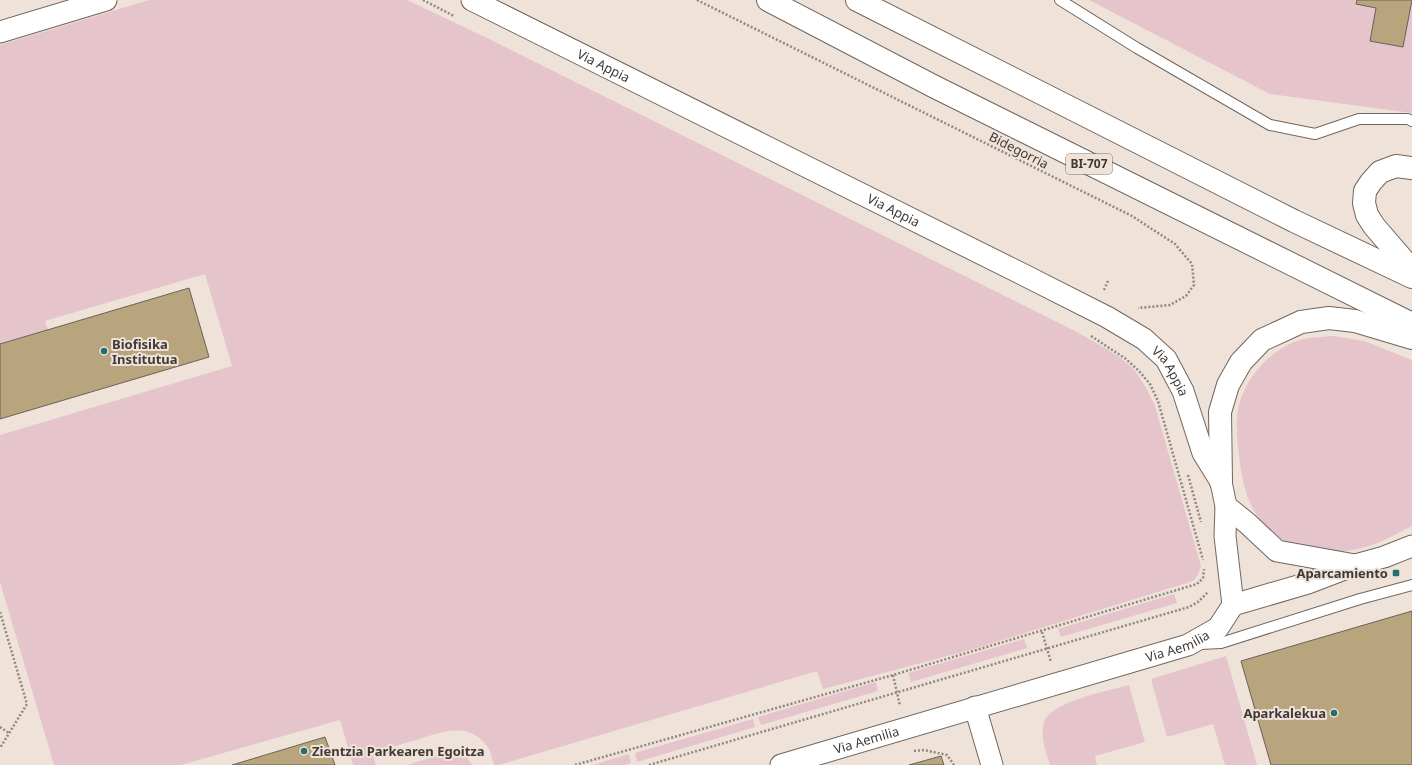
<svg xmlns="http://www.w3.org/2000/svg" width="1412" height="765" viewBox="0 0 1412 765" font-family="'Noto Sans',sans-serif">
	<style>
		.green { fill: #e5c5cb }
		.building { fill: #b8a57e; stroke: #686257 }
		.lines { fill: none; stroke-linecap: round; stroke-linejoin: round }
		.lane-casing { stroke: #71665e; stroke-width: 12 }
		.street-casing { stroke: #71665e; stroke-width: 23 }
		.secondary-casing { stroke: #71665e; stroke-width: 24 }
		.primary-casing { stroke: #71665e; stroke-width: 24 }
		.path { stroke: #8f8781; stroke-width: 2.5; stroke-dasharray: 2 2; stroke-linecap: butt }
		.lane { stroke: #fff; stroke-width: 10 }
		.street { stroke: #fff; stroke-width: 21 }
		.secondary { stroke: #fff; stroke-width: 22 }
		.primary { stroke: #fff; stroke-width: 22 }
		.poi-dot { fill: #236e6c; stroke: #efe2d9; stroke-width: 1.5 }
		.labels { text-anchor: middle; stroke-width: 4; stroke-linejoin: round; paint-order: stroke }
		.shield { fill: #efe2d9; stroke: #746c68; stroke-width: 1 }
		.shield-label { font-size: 12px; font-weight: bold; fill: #3f3a37 }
		.street-label { font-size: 13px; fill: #3f3a37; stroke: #efe2d9 }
		.poi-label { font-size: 13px; font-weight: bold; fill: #3f3a37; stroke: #efe2d9; text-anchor: start }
	</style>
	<rect width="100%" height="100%" fill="#efe2d9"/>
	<!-- green -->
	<g class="green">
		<path d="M149 0H407L487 38 1075 331C1091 340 1114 352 1128 364 1140 375 1148 391 1155 406L1201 566 1198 575 1193 581 970 650 823 689 817 671 499 765H494C492 759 491 752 488 747 470 722 444 731 420 739 404 743 388 748 372 753L376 765H353L340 720 181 765H54L0 582V435L232 366 205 274 45 321 48 330 0 344V45Z"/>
		<polygon points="1089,0 1412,0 1412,113 1270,94"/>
		<path d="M1334 336 1364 341 1412 360V526C1396 534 1379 544 1362 548 1318 559 1274 548 1252 507 1245 494 1242 477 1240 463 1238 448 1236 433 1237 417 1240 386 1262 357 1290 344 1303 337 1319 337 1334 336Z"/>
		<polygon points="1174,594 1177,603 1061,637 1058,629"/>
		<polygon points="1024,639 1027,648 911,682 908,673"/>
		<polygon points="1226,656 1257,765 1225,765 1213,724 1167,737 1151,679"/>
		<polygon points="876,682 878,691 761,725 758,717"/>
		<path d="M1129 685 1145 742 1095 756 1097 765H1050C1046 751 1040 738 1044 723 1050 701 1109 691 1129 685Z"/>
		<polygon points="753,719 755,727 637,762 635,753"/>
		<polygon points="459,751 466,756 472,765 407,765 451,752"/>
		<polygon points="629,754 631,763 625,765 593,765"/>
	</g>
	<!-- building -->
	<g class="building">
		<polygon points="1357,0 1412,0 1403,47 1370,41 1376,8 1356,4"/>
		<polygon points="189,288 209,357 0,419 0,344"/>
		<polygon points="1412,611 1412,765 1271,765 1241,661"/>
		<polygon points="325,737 335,765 232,765"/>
		<polygon points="941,756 944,765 909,765"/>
	</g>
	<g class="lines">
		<defs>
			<g id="lane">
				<polyline points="1060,0 1137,48 1270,125 1315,134 1359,119 1408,119 1412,121"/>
				<polyline points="1200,644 1221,643 1360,599 1412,585"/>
			</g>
			<g id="street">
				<path id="s1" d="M472 0 1024 275 1107 317 1144 339 1166 359 1183 391 1203 453 1221 482 1226 506 1225 536 1233 605"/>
				<polyline points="0,32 106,0"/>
				<polyline points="1226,506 1247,523 1277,551 1355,565"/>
				<polyline points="975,707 992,765"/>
				<path id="s2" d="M781 765 1188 645 1218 628 1233 605 1308 583 1355 565 1384 557 1412 546"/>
			</g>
			<g id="secondary">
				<polyline points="1412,168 1396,166 1380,172 1371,182 1365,191 1364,203 1367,215 1374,226 1412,270"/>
				<polyline points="1221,482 1220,412 1228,385 1241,362 1262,340 1301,322 1329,318 1355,321 1412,338"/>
			</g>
			<g id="primary">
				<polyline points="768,0 935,87 1412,324"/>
				<polyline points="857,0 1294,221 1412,277"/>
			</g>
		</defs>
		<!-- lane casing -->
		<use href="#lane" class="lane-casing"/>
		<!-- street casing -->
		<use href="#street" class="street-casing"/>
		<!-- secondary casing -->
		<use href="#secondary" class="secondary-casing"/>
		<!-- primary casing -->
		<use href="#primary" class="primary-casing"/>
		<!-- path -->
		<g class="path">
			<polyline points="423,0 454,16"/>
			<polyline points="697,0 1132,216 1175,244 1192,264 1194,285 1186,296 1170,305 1138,308"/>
			<polyline points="1104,290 1108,281"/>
			<polyline points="1091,336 1126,359 1139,371 1150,384 1158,401 1203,560"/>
			<polyline points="1188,475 1201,522"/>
			<polyline points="0,612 27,704 0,748"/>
			<polyline points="1042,632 1051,662"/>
			<polyline points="893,675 900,706"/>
			<polyline points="0,727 9,733"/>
			<polyline points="914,751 924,750 947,755 954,765"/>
			<polyline points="575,765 893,675 1197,584 1203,578 1204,569"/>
			<polyline points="649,765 1189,607 1198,602 1208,592"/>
		</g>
		<!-- lane -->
		<use href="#lane" class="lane"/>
		<!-- street -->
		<use href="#street" class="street"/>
		<!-- secondary -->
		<use href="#secondary" class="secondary"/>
		<!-- primary -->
		<use href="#primary" class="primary"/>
	</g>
	<!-- markers -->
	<g class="poi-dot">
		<circle cx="104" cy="351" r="4"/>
		<rect x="1392" y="569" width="8" height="8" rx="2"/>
		<circle cx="1334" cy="713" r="4"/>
		<circle cx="304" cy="751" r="4"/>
	</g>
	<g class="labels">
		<!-- shield labels -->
		<rect class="shield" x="1066" y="154" width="46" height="20" rx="3"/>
		<g class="shield-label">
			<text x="1089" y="168">BI-707</text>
		</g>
		<!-- street labels -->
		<g class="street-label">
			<text dy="5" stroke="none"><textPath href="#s1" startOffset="147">Via Appia</textPath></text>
			<text transform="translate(1019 150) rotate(27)" y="5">Bidegorria</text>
			<text dy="5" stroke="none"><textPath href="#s1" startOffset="471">Via Appia</textPath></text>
			<text dy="5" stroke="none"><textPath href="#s1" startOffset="795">Via Appia</textPath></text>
			<text dy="5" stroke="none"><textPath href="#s2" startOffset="414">Via Aemilia</textPath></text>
			<text dy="5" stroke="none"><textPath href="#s2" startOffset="89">Via Aemilia</textPath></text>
		</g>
		<!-- poi labels -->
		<g class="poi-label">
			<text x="112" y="349">Biofisika<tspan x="112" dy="15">Institutua</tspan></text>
			<text x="1388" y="578" text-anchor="end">Aparcamiento</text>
			<text x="1326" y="718" text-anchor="end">Aparkalekua</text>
			<text x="312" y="756">Zientzia Parkearen Egoitza</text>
		</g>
	</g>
</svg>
